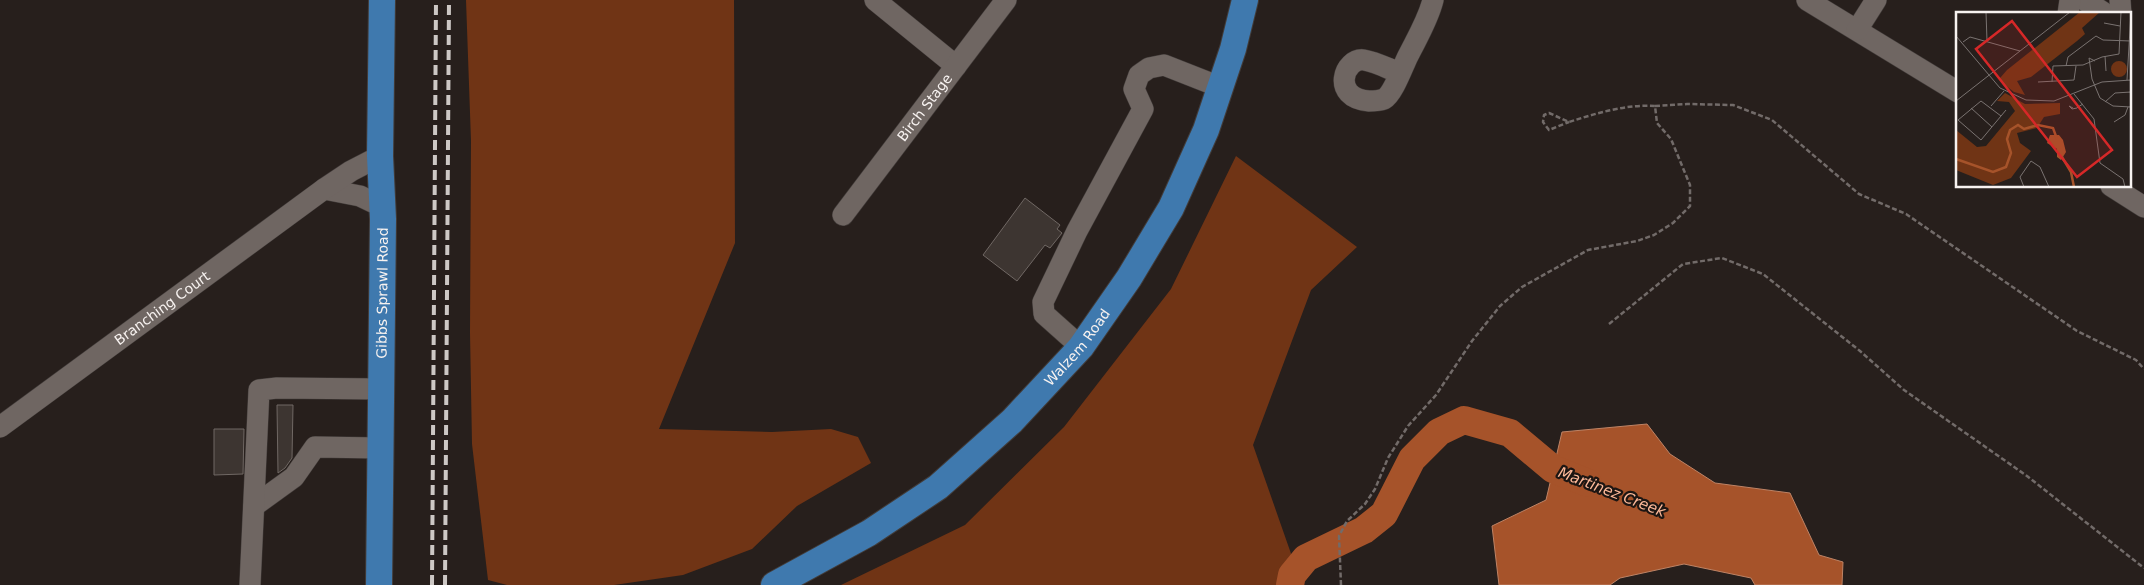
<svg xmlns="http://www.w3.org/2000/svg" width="2144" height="585" viewBox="0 0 2144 585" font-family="'DejaVu Sans',sans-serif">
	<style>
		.green { fill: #703415 }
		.water { fill: #a6532a; stroke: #be8365 }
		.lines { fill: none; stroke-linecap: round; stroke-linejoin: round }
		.river { stroke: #a6532a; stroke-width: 28 }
		.building { fill: #3d3531; stroke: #706864 }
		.minor-casing { stroke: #423c3a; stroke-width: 22 }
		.major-casing { stroke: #423c3a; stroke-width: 28 }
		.path { stroke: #726b69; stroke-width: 2.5; stroke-dasharray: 5 2.5; stroke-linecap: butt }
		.minor { stroke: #6f6662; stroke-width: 21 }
		.major { stroke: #3f79ae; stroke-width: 26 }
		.rail { stroke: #cdc8c5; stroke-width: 4; stroke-dasharray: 10 5; stroke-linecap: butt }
		.labels { text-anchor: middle; stroke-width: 4.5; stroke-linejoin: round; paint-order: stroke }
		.street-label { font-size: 14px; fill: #f7f2f0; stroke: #1d1613 }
		.water-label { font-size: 15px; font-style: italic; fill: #feb999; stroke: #1d1613 }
		.inset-river { fill: none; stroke: #a6532a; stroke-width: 2.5 }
		.inset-road { fill: none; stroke: #7a7371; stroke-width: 1 }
		.view { fill: #d62828; fill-opacity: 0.15; stroke: #d62828; stroke-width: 2.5 }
		.inset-edge { fill: none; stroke: #f7f2f0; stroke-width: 2.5 }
	</style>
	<rect width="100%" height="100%" fill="#271f1c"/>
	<!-- green -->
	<g class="green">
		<polygon points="466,0 734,0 735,243 659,429 772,432 831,429 858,437 871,463 797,506 752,549 683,575 614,585 507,585 488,580 472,444 470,333 471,141"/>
		<polygon points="1236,156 1357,247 1311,290 1253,445 1302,585 841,585 965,525 1064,427 1171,289"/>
	</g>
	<!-- water -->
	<polygon class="water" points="1647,424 1670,454 1715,483 1790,493 1819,555 1843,562 1842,585 1755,585 1751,578 1684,564 1620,578 1610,585 1499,585 1492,526 1546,500 1562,432"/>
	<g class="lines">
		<!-- river -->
		<polyline class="river" points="1290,585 1292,575 1306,558 1364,530 1384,514 1412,459 1439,432 1464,420 1510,433 1553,469 1588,483"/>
	</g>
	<!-- building -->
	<g class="building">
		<polygon points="1025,198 1060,225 1057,229 1062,233 1050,248 1045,245 1017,281 983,255"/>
		<polygon points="277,405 293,405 292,458 285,468 278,473"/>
		<polygon points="214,429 244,429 243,474 214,475"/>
	</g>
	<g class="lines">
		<defs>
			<g id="minor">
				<polyline points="875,0 956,66"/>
				<polyline points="1807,0 1958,92"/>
				<polyline points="2084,0 2106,14"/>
				<polyline points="2120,0 2121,14"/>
				<polyline points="2068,14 2070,0"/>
				<polyline points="1857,30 1876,0"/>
				<path d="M1400 73C1389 69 1376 62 1364 60 1344 57 1330 98 1369 101 1374 101 1379 101 1384 99 1393 94 1403 66 1408 56 1417 38 1428 20 1433 0"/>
				<polyline points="2111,186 2144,207"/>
				<polyline points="324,189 360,196 383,207"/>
				<path id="s1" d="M843 215 1006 0"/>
				<polyline points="1081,347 1044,314 1043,302 1077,231 1143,109 1134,89 1139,75 1149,68 1164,65 1220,87"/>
				<path id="s2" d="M0 427 324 189 351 171 380 156"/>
				<polyline points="254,506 294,477 315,447 380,448"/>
				<polyline points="250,585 259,390 277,388 381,389"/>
			</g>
			<g id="major">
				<path id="s3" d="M379 585 383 219 380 156 382 0"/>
				<path id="s4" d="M774 585 869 533 938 487 1012 421 1081 347 1129 278 1171 208 1206 130 1233 49 1245 0"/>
			</g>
		</defs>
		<!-- minor casing -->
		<use href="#minor" class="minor-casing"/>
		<!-- major casing -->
		<use href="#major" class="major-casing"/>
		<!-- path -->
		<g class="path">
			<polyline points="1655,106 1687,104 1733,105 1772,120 1859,194 1906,214 2077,331 2136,360 2144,369"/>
			<polyline points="1609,324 1683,264 1722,258 1763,274 1860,351 1904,390 2027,476 2144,568"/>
			<path d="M1341 585 1339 536 1347 521 1365 504 1375 489 1388 458 1408 426 1436 395 1472 341 1500 306 1522 287 1588 250 1637 241 1654 235 1673 223 1690 206V185L1671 139 1657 123 1655 106C1627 104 1597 113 1569 122L1549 113 1544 115 1543 122 1549 130 1569 122"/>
		</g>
		<!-- minor -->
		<use href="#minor" class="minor"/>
		<!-- major -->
		<use href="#major" class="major"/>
		<!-- rail -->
		<g class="rail">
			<polyline points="432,585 436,0"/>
			<polyline points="445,585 449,0"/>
		</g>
	</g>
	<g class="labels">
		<!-- street labels -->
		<g class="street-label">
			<text dy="5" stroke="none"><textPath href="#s1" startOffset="135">Birch Stage</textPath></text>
			<text dy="5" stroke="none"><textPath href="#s3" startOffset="292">Gibbs Sprawl Road</textPath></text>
			<text dy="5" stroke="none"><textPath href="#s2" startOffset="201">Branching Court</textPath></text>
			<text dy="5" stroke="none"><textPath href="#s4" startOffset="389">Walzem Road</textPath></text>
		</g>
		<!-- water labels -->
		<g class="water-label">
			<text transform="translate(1612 492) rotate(21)" y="5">Martinez Creek</text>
		</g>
	</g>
	<!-- overview -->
	<g transform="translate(1956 12)">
		<rect width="175" height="175" fill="#271f1c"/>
		<path d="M124 0H144L126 16 129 22 121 29 75 65 61 69 69 83 58 80 45 70 44 66 51 58ZM155 57a8 8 0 1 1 16 0a8 8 0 1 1-16 0ZM49 81 69 92 104 91V102L88 105 81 116 61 121 64 131 75 139 55 166 37 173 0 158V118L21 135 30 134 59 99 53 90 41 89Z" fill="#703415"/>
		<path d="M94 123H103L107 128 110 140 105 148 101 145V137L91 131Z" fill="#a6532a"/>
		<path class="inset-river" d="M106 145 115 160 118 175M0 147 37 160 50 155 55 141 51 127 54 118 62 113 68 117 82 113 97 116 101 127"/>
		<path class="inset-road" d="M30 0 31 29M148 11 164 14M0 24 44 76 70 88 98 89 146 70 175 68M7 30 14 25 64 39M149 44 150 59M139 49 133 46 136 67 144 86 157 94 175 95M110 54 112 45 140 24 147 28 175 29M171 68 175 0M82 70 118 68 120 54M96 70 97 54 127 53 146 45 163 42 165 0M118 82 138 107 144 151 167 167 169 175M0 89 114 0M149 90 159 81 175 80M35 94 48 79M15 96 36 115M117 96 113 94 116 97 121 96 122 95 127 92M45 104 25 89 2 108 25 128 50 98M158 110 169 103 172 95M68 175 64 165 75 149 84 155 93 175"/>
		<path class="view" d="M56 9 156 138 121 165 20 37Z"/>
		<rect width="175" height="175" class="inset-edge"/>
	</g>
</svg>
